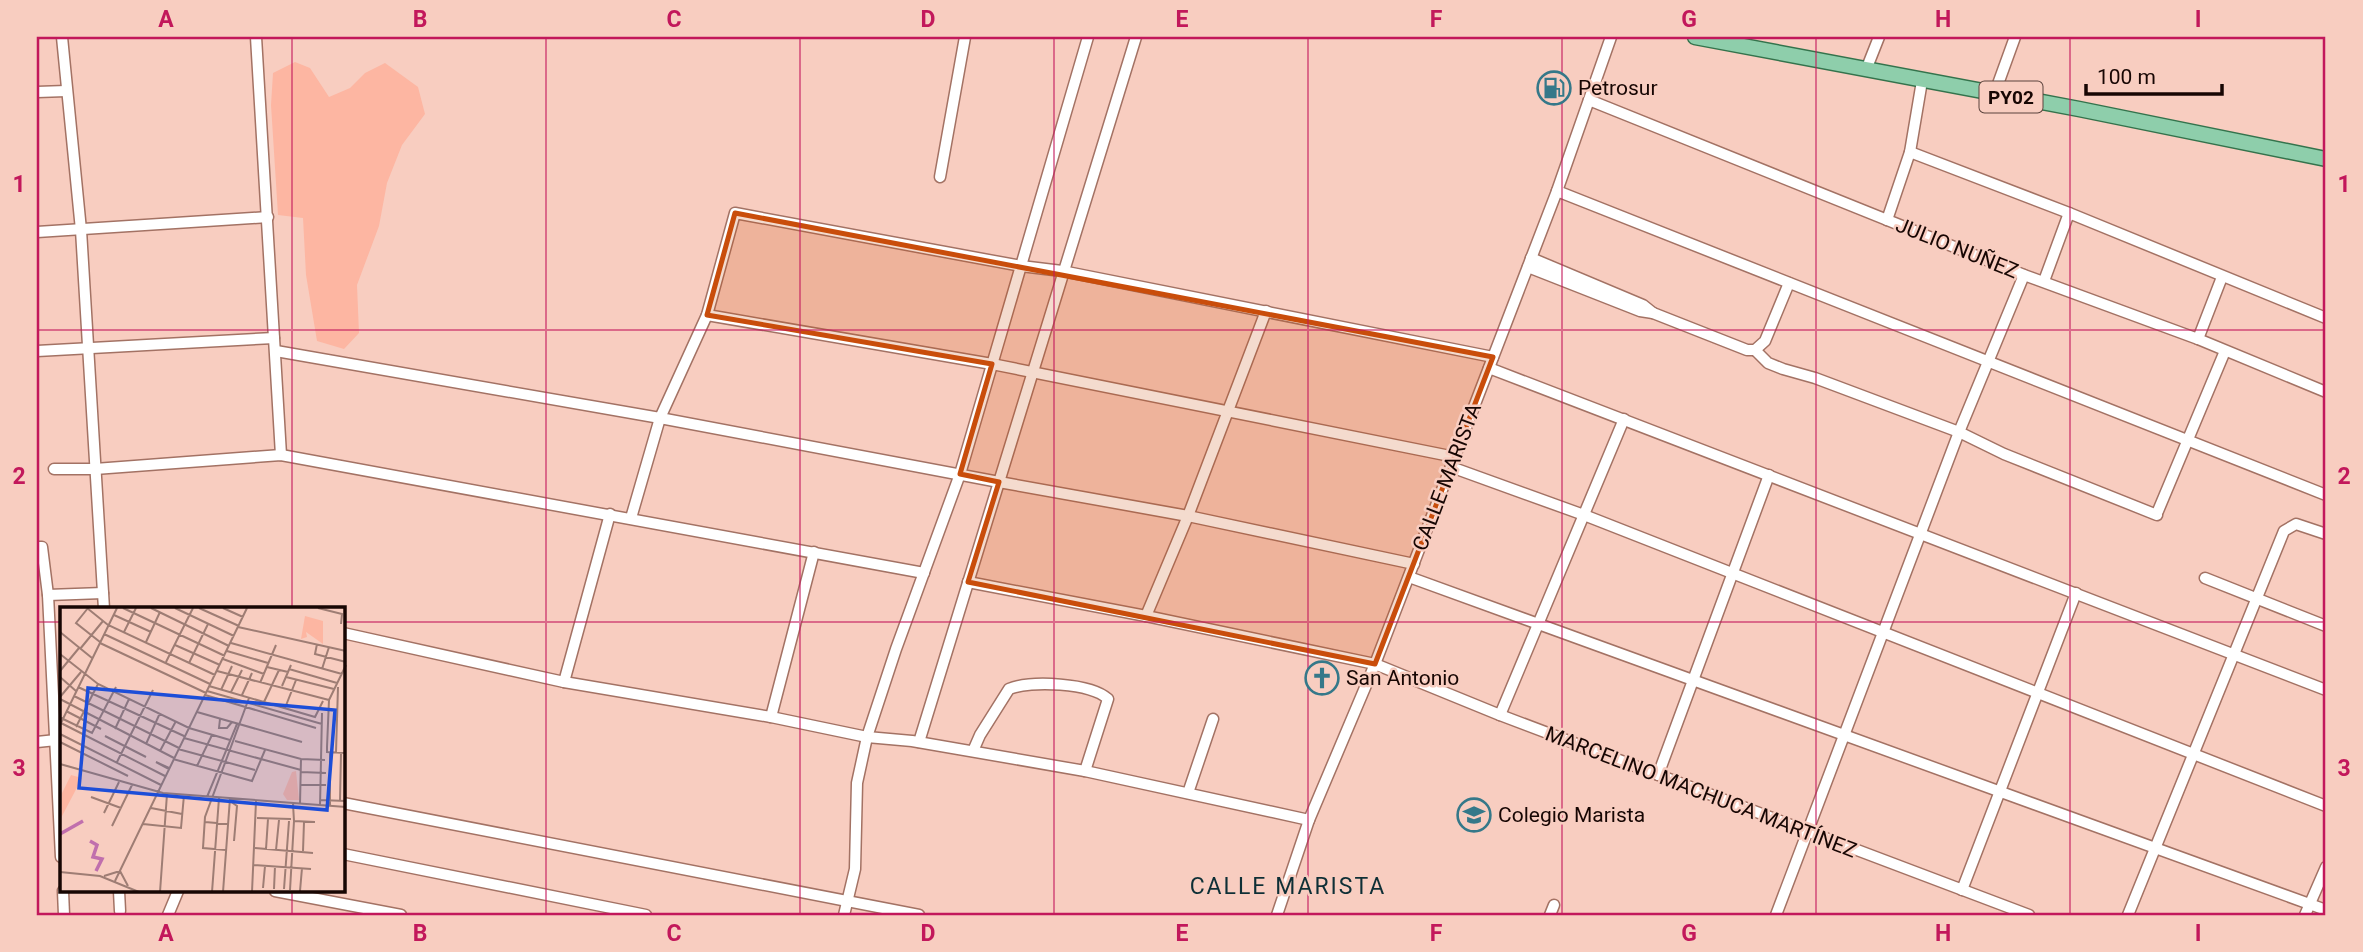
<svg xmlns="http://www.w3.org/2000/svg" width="2363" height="952" viewBox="0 0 2363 952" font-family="Roboto,sans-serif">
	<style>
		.green { fill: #fdb6a2 }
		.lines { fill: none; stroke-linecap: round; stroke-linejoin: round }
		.minor-casing { stroke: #a37264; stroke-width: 13 }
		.major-casing { stroke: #34734c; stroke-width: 17 }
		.minor { stroke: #fff; stroke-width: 10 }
		.major { stroke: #8eceab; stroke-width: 14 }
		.marked { fill: #c94d0b; fill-opacity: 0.2; stroke: #c94d0b; stroke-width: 5; stroke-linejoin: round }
		.grid { fill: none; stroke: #c2185b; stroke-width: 2; stroke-opacity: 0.55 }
		.labels { text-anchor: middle; stroke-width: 5; stroke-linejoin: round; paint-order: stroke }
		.shield { fill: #f8cdc0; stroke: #5a423c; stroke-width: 2 }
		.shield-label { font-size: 19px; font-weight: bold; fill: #170603 }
		.poi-label { font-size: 21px; fill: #170603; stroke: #f8cdc0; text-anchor: start }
		.street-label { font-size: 21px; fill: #170603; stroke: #f8cdc0 }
		.neighbourhood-label { font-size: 23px; letter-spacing: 2px; fill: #0e2f36; stroke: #f8cdc0 }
		.inset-river { fill: none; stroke: #c06fad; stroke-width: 3.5 }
		.inset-road { fill: none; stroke: #9e7d74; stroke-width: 2 }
		.view { fill: #1d4ed8; fill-opacity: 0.15; stroke: #1d4ed8; stroke-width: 3.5 }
		.inset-edge { fill: none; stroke: #170603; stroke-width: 3.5 }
		.neatline { fill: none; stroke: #c2185b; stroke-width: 2.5 }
		.grid-label { font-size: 23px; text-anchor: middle; font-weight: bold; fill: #c2185b }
	</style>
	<rect width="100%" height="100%" fill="#f8cdc0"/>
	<!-- green -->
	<polygon class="green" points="295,62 310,68 329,97 350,88 365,73 385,63 418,87 425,114 402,145 387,183 379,226 357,285 359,333 344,349 317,341 306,275 303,218 278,215 271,105 273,73"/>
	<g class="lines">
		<defs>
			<g id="minor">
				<polyline points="62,37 81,230 104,609"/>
				<polyline points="256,37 281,455"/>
				<polyline points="1866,70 1879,37"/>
				<polyline points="37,92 66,91"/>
				<polyline points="1994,95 2015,37"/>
				<polyline points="1589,100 2024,275 2198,339 2326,392"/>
				<polyline points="1910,152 2069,213 2326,318"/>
				<polyline points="940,177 965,37"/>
				<polyline points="1557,191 2326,495"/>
				<polyline points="1887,220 1910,152 1922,81"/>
				<polyline points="37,232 268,217"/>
				<polyline points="1528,267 1640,311 1653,313 1643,305 1531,258"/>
				<polyline points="2044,281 2069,213"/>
				<polyline points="1653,313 1747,350 1755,350 1765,341 1789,283"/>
				<polyline points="707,315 992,364 1455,457"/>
				<polyline points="2198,339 2222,277"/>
				<polyline points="1755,350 1768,363 1783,369 1815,378 1959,432 2004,454 2157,515"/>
				<polyline points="37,351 274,338"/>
				<polyline points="276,351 660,418 999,482 1188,516 1414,564"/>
				<polyline points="1489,368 2326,690"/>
				<polyline points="1451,467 1584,515 2326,806"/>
				<polyline points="54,469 95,469 281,455 924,573"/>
				<polyline points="2158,511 2225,351"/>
				<polyline points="631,518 660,418 707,315 735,213 1021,266 1062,271 1493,357"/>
				<polyline points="37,547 42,547 48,595 61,857"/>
				<polyline points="1409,577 2326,910"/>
				<polyline points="2205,578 2326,626"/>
				<polyline points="968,582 1146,616 1375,664 1500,715 2029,915"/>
				<polyline points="48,595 103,593"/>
				<polyline points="1146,616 1188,516 1266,311"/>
				<polyline points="343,633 564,682 771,717 867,737 912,741 1085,771 1309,820"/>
				<polyline points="564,682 610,514"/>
				<polyline points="1500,715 1624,419"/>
				<polyline points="771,717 814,552"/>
				<polyline points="37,742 56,740"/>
				<polyline points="919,742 1136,37"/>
				<path d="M973 751 980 735 1009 689C1031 680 1091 683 1108 699L1085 771"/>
				<polyline points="1658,775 1769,475"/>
				<polyline points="1188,793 1213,719"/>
				<polyline points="343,803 919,915"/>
				<polyline points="343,854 646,915"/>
				<polyline points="1962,890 2076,593"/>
				<polyline points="63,891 64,915"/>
				<polyline points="119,891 120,911"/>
				<polyline points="275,891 401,915"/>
				<polyline points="168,915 178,891"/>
				<polyline points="844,915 855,869 857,783 867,737 896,649 960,474 1088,37"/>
				<polyline points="1277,915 1309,820 1375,664 1557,191 1611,37"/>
				<polyline points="1550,915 1554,905"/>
				<polyline points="1776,915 1959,432 2024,275"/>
				<polyline points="2128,915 2284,531 2296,524 2326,534"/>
				<polyline points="2305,915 2326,867"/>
			</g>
			<polyline id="major" points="1695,37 2079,109 2326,159"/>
		</defs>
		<!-- minor casing -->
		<use href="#minor" class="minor-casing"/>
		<!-- major casing -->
		<use href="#major" class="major-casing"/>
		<!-- minor -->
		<use href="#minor" class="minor"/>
		<!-- major -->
		<use href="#major" class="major"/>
	</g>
	<!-- marked area -->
	<path class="marked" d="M735 213 1493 357 1375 664 968 582 999 482 960 474 992 364 707 315Z"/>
	<!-- grid -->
	<path class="grid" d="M292 37V609M546 37V915M800 37V915M1054 37V915M1308 37V915M1562 37V915M1816 37V915M2070 37V915M37 330H2326M37 622H61M343 622H2326M292 891V915"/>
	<!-- icons -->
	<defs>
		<symbol id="fuel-ring" viewBox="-11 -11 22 22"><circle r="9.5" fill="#f8cdc0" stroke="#357889" stroke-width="1.5"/><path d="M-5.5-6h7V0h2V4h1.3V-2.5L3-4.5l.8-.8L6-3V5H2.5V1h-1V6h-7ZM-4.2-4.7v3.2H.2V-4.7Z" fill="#357889"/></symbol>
		<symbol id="church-ring" viewBox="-11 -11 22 22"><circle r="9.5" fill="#f8cdc0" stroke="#357889" stroke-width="1.5"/><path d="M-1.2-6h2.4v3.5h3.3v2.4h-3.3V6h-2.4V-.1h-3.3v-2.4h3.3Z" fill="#357889"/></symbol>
		<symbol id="school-ring" viewBox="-11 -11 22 22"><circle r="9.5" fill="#f8cdc0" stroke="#357889" stroke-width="1.5"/><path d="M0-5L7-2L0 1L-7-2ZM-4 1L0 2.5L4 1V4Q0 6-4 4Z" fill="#357889"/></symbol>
	</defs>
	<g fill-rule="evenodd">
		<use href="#fuel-ring" x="1535" y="69" width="38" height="38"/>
		<use href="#church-ring" x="1303" y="659" width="38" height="38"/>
		<use href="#school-ring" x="1455" y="796" width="38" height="38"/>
	</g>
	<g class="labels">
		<!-- shield labels -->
		<rect class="shield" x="1979.5" y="81.5" width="63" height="31" rx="5"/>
		<g class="shield-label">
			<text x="2011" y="104">PY02</text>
		</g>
		<!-- poi labels -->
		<g class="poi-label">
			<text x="1578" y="95">Petrosur</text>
			<text x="1346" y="685">San Antonio</text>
			<text x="1498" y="822">Colegio Marista</text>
		</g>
		<!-- street labels -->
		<g class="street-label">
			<text transform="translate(1957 248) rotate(22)" y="7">JULIO NUÑEZ</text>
			<text transform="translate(1447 477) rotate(-69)" y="7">CALLE MARISTA</text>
			<text transform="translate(1701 792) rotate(21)" y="7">MARCELINO MACHUCA MARTÍNEZ</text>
		</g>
		<!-- neighbourhood labels -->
		<g class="neighbourhood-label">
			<text x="1288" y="894">CALLE MARISTA</text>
		</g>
	</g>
	<!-- overview -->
	<g transform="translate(60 607)">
		<rect width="285" height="285" fill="#f8cdc0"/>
		<path d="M245 9 263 14V37L246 25 247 30 241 32ZM236 164 239 193H227L223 187 232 165ZM11 168 22 171 1 211 2 186Z" fill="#fdb6a2"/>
		<path class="inset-river" d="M0 227 23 214M30 234 37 238 33 250 42 252 36 264"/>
		<path class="inset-road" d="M27 1 48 18 155 68M28 1 16 16 40 35M63 1 165 49M91 1 169 39M115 1 174 29M139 1 179 19M163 1 183 10M258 1 282 7 281 17M54 8 91 25M178 20 286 44M0 25 32 51M64 25 76 1M44 27 150 77M86 35 100 5M40 36 146 86M171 36 282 67M257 37 255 47 286 55M115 38 160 58M20 42 43 14M167 44 208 56M0 47 38 77 129 121 170 133M163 52 204 67M106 55 133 1M129 56 148 17M286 58 269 93 267 140V145L286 146M207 60 228 65M229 62 277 76M262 62 269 40M0 64 19 41M157 64 269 93M0 70 16 84M226 70 274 82M200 76 216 38M149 79 255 110 263 94M222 79 231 58M18 80 124 129M161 83 172 59M147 84 262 117M171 85 182 63M145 88 256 121M182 88 192 66M14 89 119 141M0 90 21 65M0 92 114 151M204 95 219 63M225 101 236 73M6 104 41 122M137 105 242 135M1 111 32 126 56 80M160 112 159 121H167L172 115M1 116 105 169M0 118 57 1M16 120 38 77M55 122 69 92M0 127 101 178M45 129 86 150M124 131 241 163M175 134 241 152 265 153M0 135 68 169M86 137 100 106M118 142 195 163M100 144 116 114M276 145 278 80M113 152 192 174 205 143M57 155 93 83M0 157 103 186 286 200M137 159 152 128M109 162 96 155 109 161M241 165 266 166M240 178H266M31 190 61 201M147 190 177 117M260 193 286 194M170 194 177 199 174 234M280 194 281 146M233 197 234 214 255 215M240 197 241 152M260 199 262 106M270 199V145M91 201 122 207M44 206 59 175M197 211 231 212M145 215 168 217M83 217 121 221 124 188M52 219 72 178M195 241 253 246M206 242 208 212M166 243 143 241 145 210 189 91M216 243 219 213M243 244 244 215M194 258 251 262M0 265 40 269 79 285M44 269 60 264 68 279M55 274 187 1M203 281 205 259M214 282 215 259M224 282 229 214M230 283 234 214M240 284 242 261M100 285 107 187M152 285 159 191M163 285 170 191M192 285 196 194"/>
		<path class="view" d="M28 81 275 103 267 203 19 181Z"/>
		<rect width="285" height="285" class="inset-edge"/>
	</g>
	<!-- border -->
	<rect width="2363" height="952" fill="none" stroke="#f8cdc0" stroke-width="77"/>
	<!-- scale -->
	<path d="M2086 84v10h136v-10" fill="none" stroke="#170603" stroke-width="3.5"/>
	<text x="2097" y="84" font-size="21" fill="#170603" stroke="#f8cdc0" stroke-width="5" paint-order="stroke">100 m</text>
	<rect x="38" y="38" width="2286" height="876" class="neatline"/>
	<g class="grid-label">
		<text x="166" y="27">A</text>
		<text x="420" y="27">B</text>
		<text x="674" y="27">C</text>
		<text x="928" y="27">D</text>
		<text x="1182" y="27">E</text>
		<text x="1436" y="27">F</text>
		<text x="1689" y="27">G</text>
		<text x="1943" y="27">H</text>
		<text x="2198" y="27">I</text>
		<text x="19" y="192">1</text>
		<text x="2344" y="192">1</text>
		<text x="19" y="484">2</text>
		<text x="2344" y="484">2</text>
		<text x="19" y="776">3</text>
		<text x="2344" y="776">3</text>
		<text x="166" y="941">A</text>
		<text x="420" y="941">B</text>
		<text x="674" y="941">C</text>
		<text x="928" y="941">D</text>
		<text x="1182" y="941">E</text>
		<text x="1436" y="941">F</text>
		<text x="1689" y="941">G</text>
		<text x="1943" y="941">H</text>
		<text x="2198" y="941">I</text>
	</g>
</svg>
